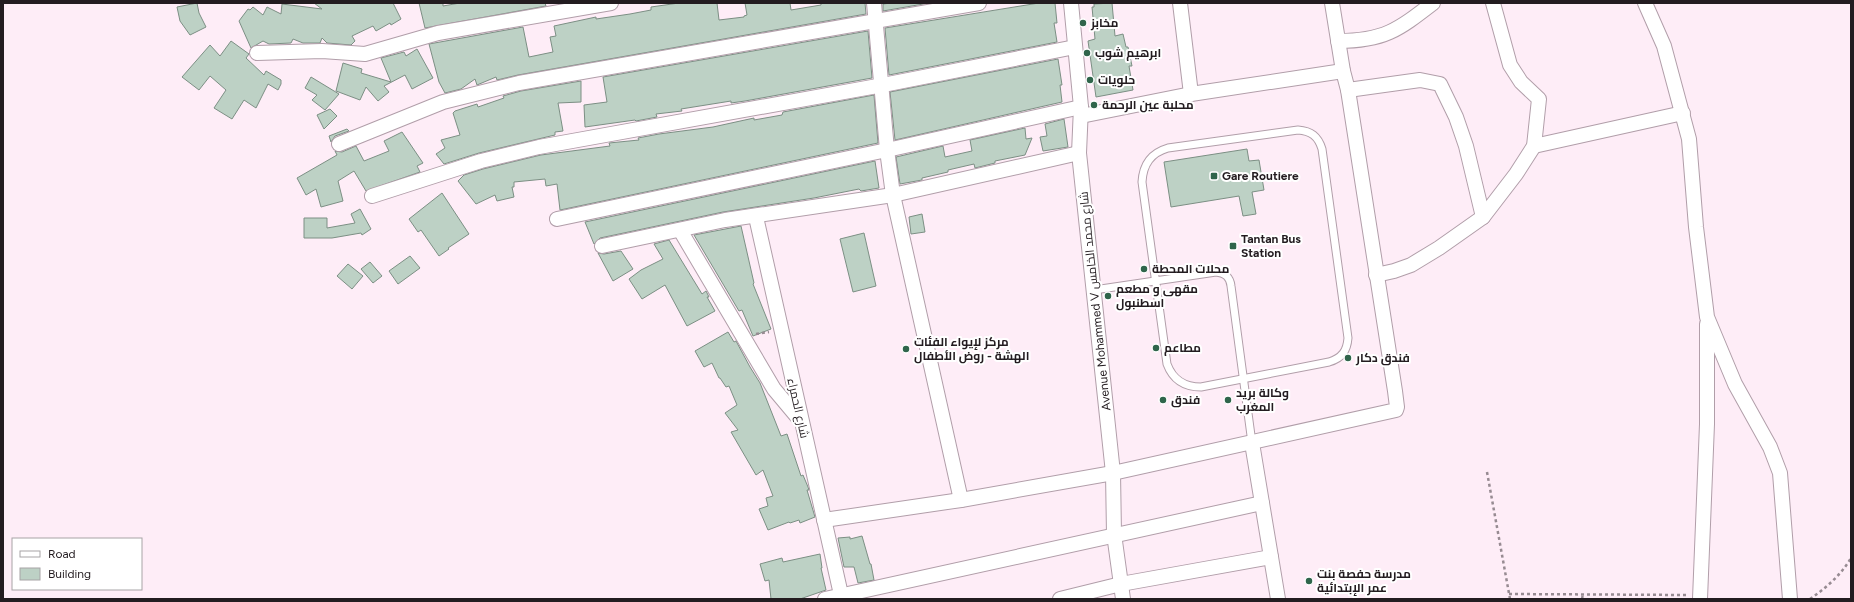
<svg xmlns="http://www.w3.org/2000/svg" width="1854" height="602" viewBox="0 0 1854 602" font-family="Figtree,Cairo,sans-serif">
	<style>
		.building { fill: #bdd1c5; stroke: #7c8f84 }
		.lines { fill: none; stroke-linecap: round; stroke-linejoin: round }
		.service-casing { stroke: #b19ea9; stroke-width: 9 }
		.minor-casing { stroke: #b19ea9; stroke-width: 16 }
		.path { stroke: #978b92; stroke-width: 2.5; stroke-dasharray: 3 3; stroke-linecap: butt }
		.service { stroke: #fff; stroke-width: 7 }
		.minor { stroke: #fff; stroke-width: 14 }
		.poi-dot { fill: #2f654b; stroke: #fff; stroke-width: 1.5 }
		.labels { text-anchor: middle; stroke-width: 4; stroke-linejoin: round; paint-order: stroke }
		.poi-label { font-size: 12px; font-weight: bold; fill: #231c20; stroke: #fff; text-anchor: start }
		.street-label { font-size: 12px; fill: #231c20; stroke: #fff }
	</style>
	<rect width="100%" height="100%" fill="#feedf7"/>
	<!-- building -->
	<g class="building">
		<polygon points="197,3 199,13 206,27 190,35 180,21 177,7"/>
		<polygon points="314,3 393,3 401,19 391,25 390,23 376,31 373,26 352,36 355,41 351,45 327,43 322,38 320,43 303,43 293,39 291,43 269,44 263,41 251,48 239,21 248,9 250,10 253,7 263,15 267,7 281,14 282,4 322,9"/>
		<polygon points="419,3 443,3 443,6 460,3 545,3 546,6 425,28"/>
		<polygon points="679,3 717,3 719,20 744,17 744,16 747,15 745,3 790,3 791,10 821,5 821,3 865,3 866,14 518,75 497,80 496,77 477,85 475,79 461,89 445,93 439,82 429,44 523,27 529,57 553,52 550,37 556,36 554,26 596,17 596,19 630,14 651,10 651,7"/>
		<polygon points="891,3 929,3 883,11 883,4"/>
		<polygon points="1039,3 1055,3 1057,23 1054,23 1057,42 889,75 885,28"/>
		<polygon points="1112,3 1115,36 1123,34 1126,47 1128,47 1132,66 1129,66 1133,90 1096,97 1088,41 1095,39 1092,7 1094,7 1094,4"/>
		<polygon points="868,31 872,78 745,101 731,103 731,101 681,109 682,111 656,114 657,117 636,121 635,120 585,127 584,105 607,102 603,77"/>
		<polygon points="231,41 249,54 246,58 264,75 266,71 281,80 281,84 278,90 268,84 256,108 244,100 232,119 214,108 226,90 210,76 199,90 182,77 210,45 220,56"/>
		<polygon points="417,49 433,78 412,89 405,75 384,86 389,92 378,101 366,87 360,100 336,91 343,63 362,69 361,73 391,82 381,58 404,52 406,56"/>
		<polygon points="1058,59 1062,85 1060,85 1062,102 895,140 890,92"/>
		<polygon points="311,77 339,94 325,110 312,100 317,95 305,88"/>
		<polygon points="581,81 581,102 558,103 563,131 555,132 555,135 479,153 444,164 436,154 445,148 441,140 460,135 453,113 455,111 477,104 478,107 504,98 503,96 521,91"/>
		<polygon points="874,95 878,143 560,210 557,184 546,186 545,179 514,182 514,187 512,187 514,197 497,201 495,195 476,204 458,181 464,175 483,169 541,155 610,146 609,143 639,140 638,138 659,134 713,127 754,118 754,120 782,115 783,112"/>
		<polygon points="330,109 337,116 324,129 317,115"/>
		<polygon points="1064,119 1068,147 1043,151 1040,137 1047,136 1045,124"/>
		<polygon points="1025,128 1026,139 1032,138 1025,155 995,161 995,163 975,168 974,164 948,170 948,172 922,178 922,180 900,184 896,157 943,146 945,157 972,151 970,140"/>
		<polygon points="347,129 349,131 335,136 331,142 329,136"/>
		<polygon points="402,132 423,163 417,166 420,172 366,191 354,171 338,181 343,201 321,207 316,189 306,195 297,178 337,155 335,151 342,152 356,146 364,161 389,151 384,141"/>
		<polygon points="1247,149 1249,161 1259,160 1264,190 1252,192 1256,214 1243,216 1239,196 1171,207 1164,162"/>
		<polygon points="875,161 879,188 861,191 859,189 814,198 723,212 600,238 594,244 585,222"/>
		<polygon points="442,193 469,234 448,248 449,249 439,256 421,230 418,232 409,219"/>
		<polygon points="360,209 371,229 362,235 361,233 332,238 304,238 304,218 327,218 327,228 355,223 351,214"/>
		<polygon points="922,214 925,232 911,234 909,217"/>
		<polygon points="741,226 754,283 753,284 771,329 753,336 742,310 739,311 694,235"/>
		<polygon points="864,233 876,286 853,292 840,239"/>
		<polygon points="669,240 702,294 706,291 709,297 707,297 715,311 687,326 665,285 642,299 629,279 641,270 663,259 654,244"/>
		<polygon points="621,251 633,269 613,281 598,253 604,254"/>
		<polygon points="410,256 420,268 398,284 389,271"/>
		<polygon points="370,262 382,276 373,283 361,269"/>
		<polygon points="348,264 363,276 352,289 337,276"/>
		<polygon points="728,332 734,342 736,341 750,367 760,383 781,436 787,434 801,476 803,475 808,487 809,490 807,490 815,517 800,523 799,520 790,523 789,522 768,530 759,509 768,506 766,498 773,496 763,470 756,475 731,432 738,430 725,413 737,405 729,386 726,387 720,378 719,378 712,363 704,367 695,351"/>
		<polygon points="862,536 870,564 871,564 874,580 858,583 854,567 844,567 838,538 850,537 850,539"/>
		<polygon points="820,554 822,568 821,568 826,590 800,599 771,599 769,580 765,581 760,564 782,558 783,562"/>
	</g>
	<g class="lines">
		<defs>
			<g id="service">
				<path d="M1298 130C1311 131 1318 136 1322 149L1348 338C1347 351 1342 358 1329 362L1201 387C1184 387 1173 380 1167 364L1142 182C1143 164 1151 153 1168 148Z"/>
				<path d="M1094 290 1216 272C1225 273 1230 277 1231 286L1252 443"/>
			</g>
			<g id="minor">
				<polyline points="874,3 887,150 893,195 961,500"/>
				<polyline points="1071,3 1081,107 1079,153 1113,473 1114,534 1123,599"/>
				<polyline points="1180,3 1191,94"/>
				<polyline points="1645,3 1664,46 1689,139 1696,227 1707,317 1735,384 1770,447 1780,473 1790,599"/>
				<path d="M1338 41C1384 41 1398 30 1433 3"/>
				<polyline points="257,53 322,51 365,54 438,33 611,3"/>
				<polyline points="1348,90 1420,80 1440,84 1456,117 1466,146 1483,217"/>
				<polyline points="1081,116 1191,94 1343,71"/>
				<polyline points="339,144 443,102 519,83 979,3"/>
				<polyline points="1534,146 1683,113"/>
				<polyline points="372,196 481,161 539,147 883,85 1075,47"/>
				<polyline points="756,217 842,599"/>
				<polyline points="557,219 887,150 1081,107"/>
				<polyline points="680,230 774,389 800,420"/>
				<polyline points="602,246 725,220 893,195 1079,153"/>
				<polyline points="1376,275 1394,271 1411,265 1439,248 1483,217 1516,174 1534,146 1539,99 1521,82 1510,65 1493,3"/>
				<polyline points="1252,443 1278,599"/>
				<polyline points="824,520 961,500 1113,473 1396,410 1397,407 1395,391 1348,90 1343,71 1332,3"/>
				<polyline points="825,599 1262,503"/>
				<polyline points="1060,599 1121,584 1271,557"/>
				<polyline points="1700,599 1707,424 1707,324"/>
			</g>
		</defs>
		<!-- service casing -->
		<use href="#service" class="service-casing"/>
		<!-- minor casing -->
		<use href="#minor" class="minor-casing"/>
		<!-- path -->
		<g class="path">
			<polyline points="756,334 769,332"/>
			<polyline points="1487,472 1510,599"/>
			<polyline points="1509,594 1687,595"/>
			<polyline points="1582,599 1583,594"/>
			<path d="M1810 599C1826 588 1841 575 1851 558"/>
		</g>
		<!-- service -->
		<use href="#service" class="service"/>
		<!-- minor -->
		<use href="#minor" class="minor"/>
	</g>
	<!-- markers -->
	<g class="poi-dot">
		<circle cx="1083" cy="23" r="4"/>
		<circle cx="1087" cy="53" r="4"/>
		<circle cx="1090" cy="80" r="4"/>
		<circle cx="1094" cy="105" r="4"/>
		<rect x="1210" y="172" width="8" height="8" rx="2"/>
		<rect x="1229" y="242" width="8" height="8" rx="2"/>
		<circle cx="1144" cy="269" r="4"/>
		<circle cx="1108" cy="296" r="4"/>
		<circle cx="1156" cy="348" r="4"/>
		<circle cx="906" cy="349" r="4"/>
		<circle cx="1348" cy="358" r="4"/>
		<circle cx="1163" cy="400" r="4"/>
		<circle cx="1228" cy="400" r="4"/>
		<circle cx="1309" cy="581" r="4"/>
	</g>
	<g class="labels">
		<!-- poi labels -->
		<g class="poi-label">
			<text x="1091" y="27">مخابز</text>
			<text x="1095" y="57">ابرهيم شوب</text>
			<text x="1098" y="84">حلويات</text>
			<text x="1102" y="109">محلبة عين الرحمة</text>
			<text x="1222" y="180">Gare Routiere</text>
			<text x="1241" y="243">Tantan Bus<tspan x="1241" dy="14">Station</tspan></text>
			<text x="1152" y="273">محلات المحطة</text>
			<text x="1116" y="293">مقهى و مطعم<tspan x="1116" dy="14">اسطنبول</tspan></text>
			<text x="914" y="346">مركز لإيواء الفئات<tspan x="914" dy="14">الهشة - روض الأطفال</tspan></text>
			<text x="1164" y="352">مطاعم</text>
			<text x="1356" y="362">فندق دكار</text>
			<text x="1236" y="397">وكالة بريد<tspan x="1236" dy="14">المغرب</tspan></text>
			<text x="1171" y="404">فندق</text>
			<text x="1317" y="578">مدرسة حفصة بنت<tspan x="1317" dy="14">عمر الإبتدائية</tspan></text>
		</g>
		<!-- street labels -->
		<g class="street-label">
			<text transform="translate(1095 301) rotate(-96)" y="4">Avenue Mohammed V شارع محمد الخامس</text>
			<text transform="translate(798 408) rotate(77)" y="4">شارع الحمراء</text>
		</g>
	</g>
	<!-- border -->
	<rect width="1854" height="602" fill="none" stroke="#231c20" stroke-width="8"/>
	<!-- legend -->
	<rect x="12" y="538" width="130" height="52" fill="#ffffff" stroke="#a7a4a6"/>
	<rect x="20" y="551" width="20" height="6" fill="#ffffff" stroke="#a7a4a6"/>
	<text x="48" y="558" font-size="12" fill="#231c20">Road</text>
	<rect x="20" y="568" width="20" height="12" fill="#bdd1c5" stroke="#a7a4a6"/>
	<text x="48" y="578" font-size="12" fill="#231c20">Building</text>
</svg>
